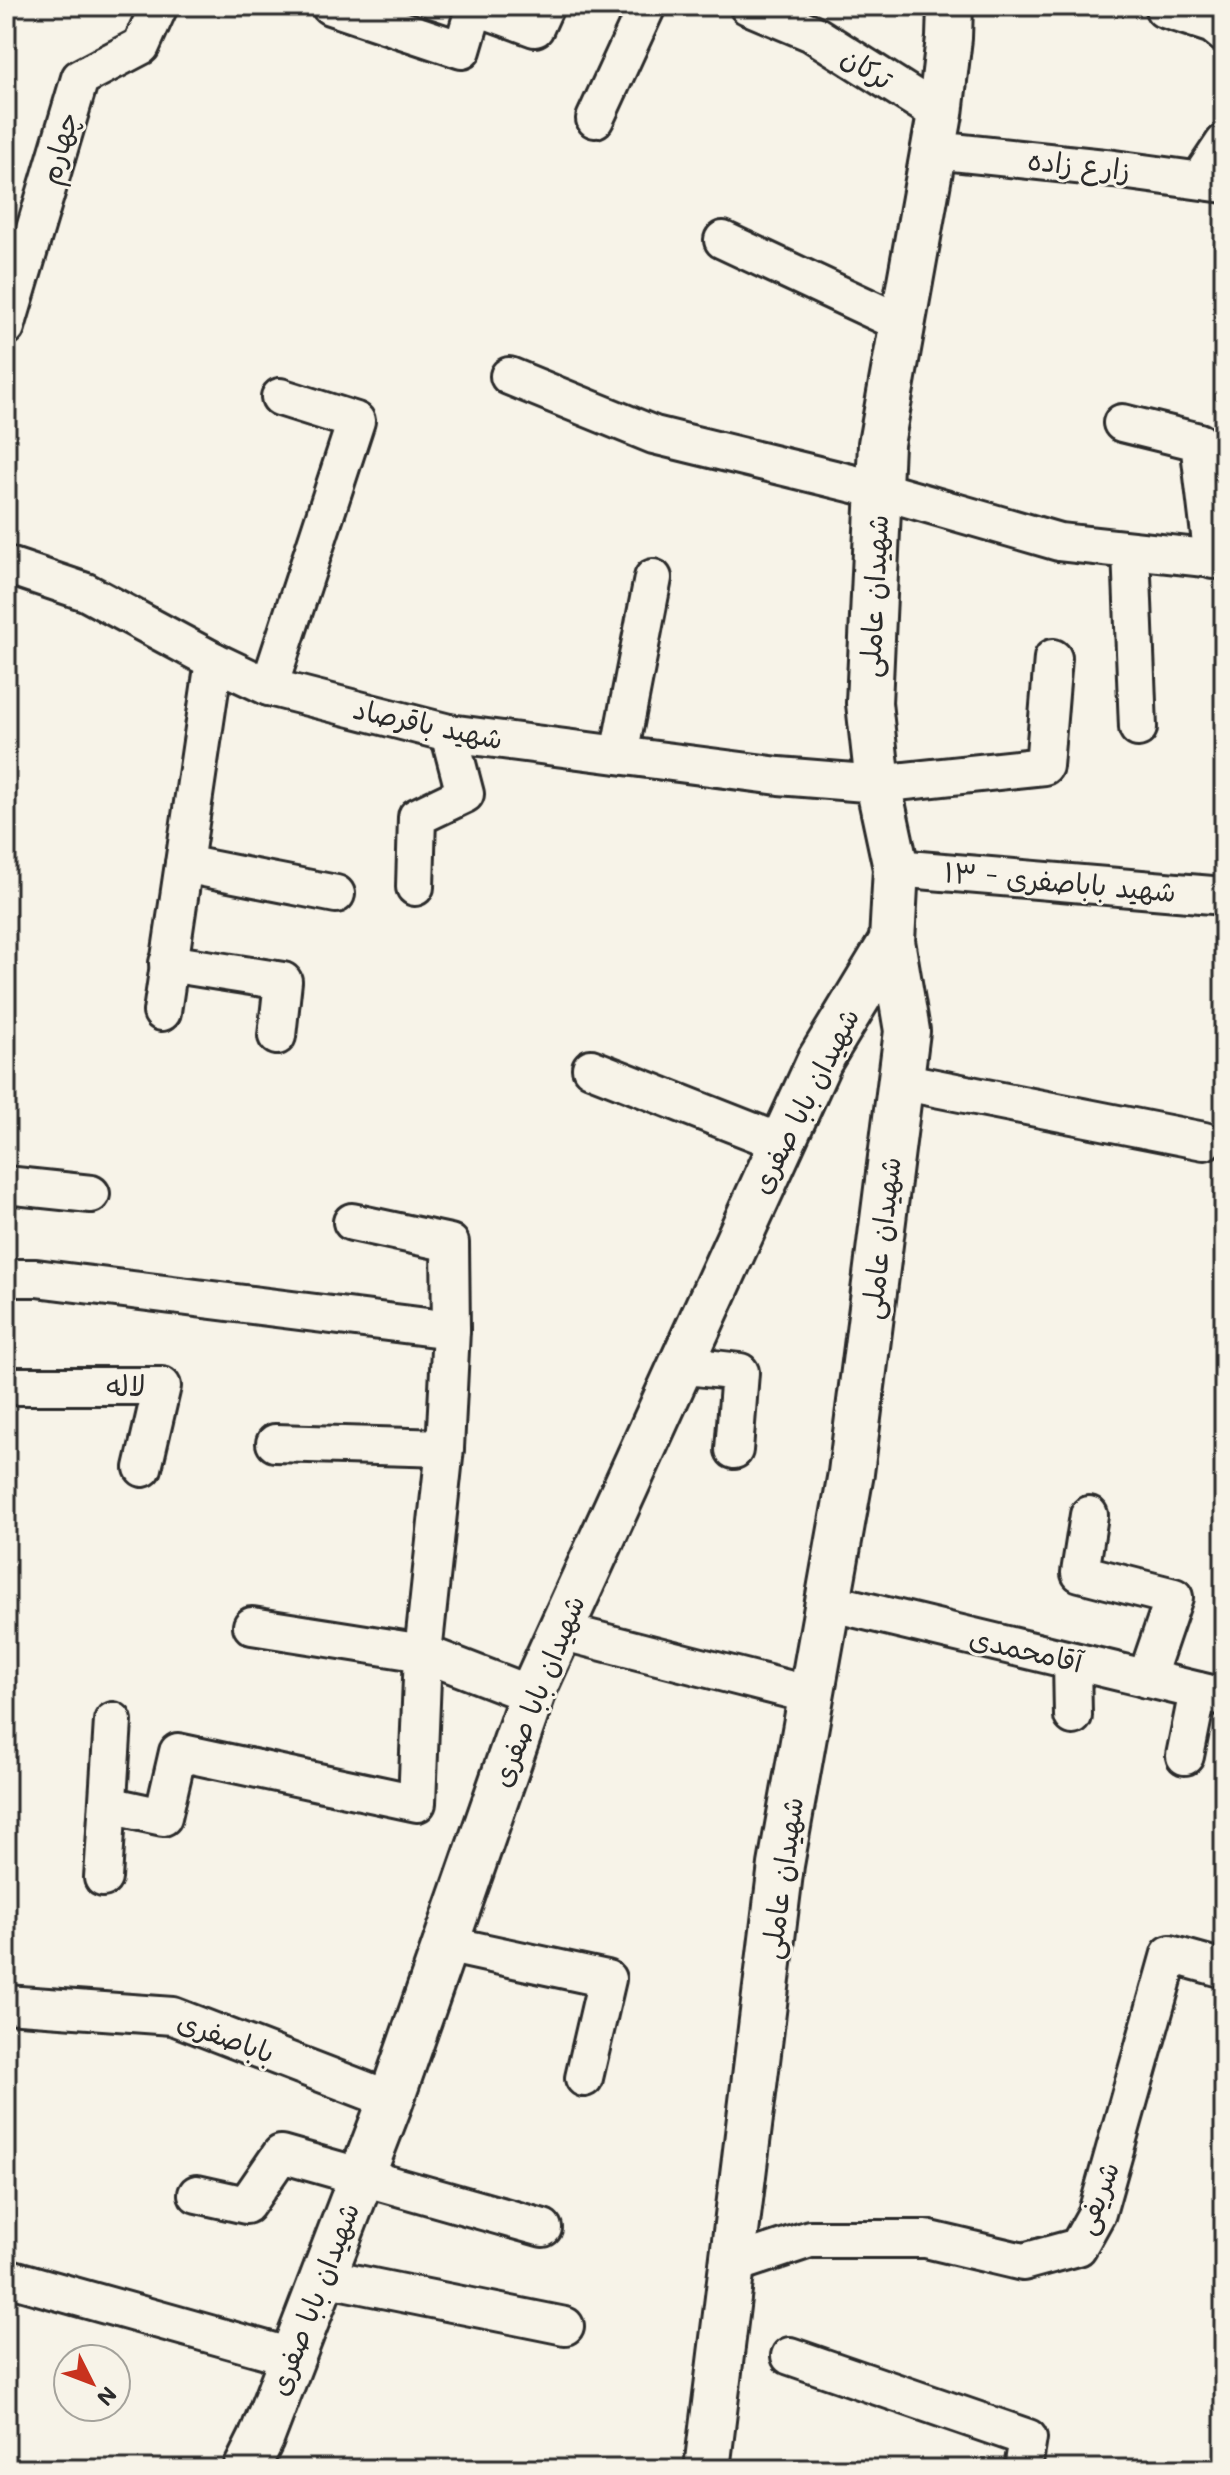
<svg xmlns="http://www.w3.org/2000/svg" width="1230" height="2475" viewBox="0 0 1230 2475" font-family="Mali,'Playpen Sans Arabic',sans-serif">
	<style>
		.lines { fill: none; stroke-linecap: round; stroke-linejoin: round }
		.street-casing { stroke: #2b2b2b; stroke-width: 42 }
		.secondary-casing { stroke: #2b2b2b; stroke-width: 50 }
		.street { stroke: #f7f3e8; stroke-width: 36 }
		.secondary { stroke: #f7f3e8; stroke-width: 44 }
		.labels { text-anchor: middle; stroke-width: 6; stroke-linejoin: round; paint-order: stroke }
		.street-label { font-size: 28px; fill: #2b2b2b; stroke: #f7f3e8 }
	</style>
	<rect width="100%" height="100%" fill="#f7f3e8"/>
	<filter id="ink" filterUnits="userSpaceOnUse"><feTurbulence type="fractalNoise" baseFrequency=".0125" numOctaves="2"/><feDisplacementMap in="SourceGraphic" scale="16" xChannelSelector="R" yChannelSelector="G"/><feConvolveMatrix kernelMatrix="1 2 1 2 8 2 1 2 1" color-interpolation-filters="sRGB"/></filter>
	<g filter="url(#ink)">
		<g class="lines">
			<defs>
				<g id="street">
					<polyline points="330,6 462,50 475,6 535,28 545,6"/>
					<polyline points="748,6 812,33 940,114"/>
					<polyline points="1164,9 1213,25 1224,34"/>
					<polyline points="595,119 647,6"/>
					<polyline points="934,150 1114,169 1224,184"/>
					<polyline points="1200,179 1224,143"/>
					<polyline points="723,240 903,324"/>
					<polyline points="6,327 80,78 141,46 159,6"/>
					<polyline points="509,376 654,435 879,490 1059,542 1224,560"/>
					<polyline points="1122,423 1199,442 1213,560"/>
					<polyline points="1131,550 1138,728"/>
					<polyline points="6,565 86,592 214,661 269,687 449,733 779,776 878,784 1044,766 1053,658"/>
					<polyline points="269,687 356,421 280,397"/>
					<polyline points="619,755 653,578"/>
					<polyline points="184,864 336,894"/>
					<polyline points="896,868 1224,896"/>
					<polyline points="415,887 417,817 465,794 449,733"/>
					<polyline points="168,963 283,981 277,1036"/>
					<polyline points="162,1012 214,661"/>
					<polyline points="591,1068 782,1143"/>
					<polyline points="900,1081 1204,1141"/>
					<polyline points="6,1185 91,1194"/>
					<polyline points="352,1222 450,1243 451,1330"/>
					<polyline points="6,1278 36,1278 451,1330 445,1448 423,1653 417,1803 178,1752 163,1817 108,1805"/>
					<polyline points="679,1365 740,1372 734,1450"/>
					<polyline points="6,1386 162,1386 143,1468"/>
					<polyline points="275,1443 445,1448"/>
					<polyline points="1089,1515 1080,1573 1174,1597 1146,1679"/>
					<polyline points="828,1602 1224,1697"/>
					<polyline points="252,1626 423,1653 532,1695"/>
					<polyline points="560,1631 811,1695"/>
					<polyline points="1072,1661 1073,1716"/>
					<polyline points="1185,1756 1198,1691"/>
					<polyline points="103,1878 113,1721"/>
					<polyline points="445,1944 607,1979 584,2078"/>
					<polyline points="6,2004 173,2016 391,2100"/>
					<polyline points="197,2194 246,2205 281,2154 543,2228"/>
					<polyline points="732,2265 810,2239 926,2239 1023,2262 1078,2247 1097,2213 1170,1954 1224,1969"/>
					<polyline points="6,2277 292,2357"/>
					<polyline points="323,2277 565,2326"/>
					<polyline points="790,2356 1028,2438 1023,2469"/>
				</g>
				<g id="secondary">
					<polyline points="246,2469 261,2439 391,2100 536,1684 820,1060 892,941"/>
					<polyline points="707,2469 781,1865 851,1473 907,1031 892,941 896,868 878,784 869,703 881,444 940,114 949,38 950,6"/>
				</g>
			</defs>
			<!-- street casing -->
			<use href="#street" class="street-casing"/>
			<!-- secondary casing -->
			<use href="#secondary" class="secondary-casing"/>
			<!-- street -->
			<use href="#street" class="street"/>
			<!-- secondary -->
			<use href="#secondary" class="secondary"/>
		</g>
	</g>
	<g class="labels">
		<!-- street labels -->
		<g class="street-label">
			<text transform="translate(867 68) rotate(32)" y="10">ترکان</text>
			<text transform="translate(59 148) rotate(-74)" y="10">چهارم</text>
			<text transform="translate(1079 165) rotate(6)" y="10">زارع زاده</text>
			<text transform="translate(874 596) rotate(-87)" y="10">شهیدان عاملی</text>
			<text transform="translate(428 724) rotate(12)" y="10">شهید باقرصاد</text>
			<text transform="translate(1060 882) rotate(5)" y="10">شهید باباصفری - ۱۳</text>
			<text transform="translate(805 1101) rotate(-63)" y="10">شهیدان بابا صفری</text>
			<text transform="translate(881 1238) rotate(-83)" y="10">شهیدان عاملی</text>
			<text x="126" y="1396">لاله</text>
			<text transform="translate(1026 1650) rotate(13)" y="10">آقامحمدی</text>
			<text transform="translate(538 1691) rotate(-68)" y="10">شهیدان بابا صفری</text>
			<text transform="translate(782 1878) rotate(-82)" y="10">شهیدان عاملی</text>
			<text transform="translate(226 2037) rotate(20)" y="10">باباصفری</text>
			<text transform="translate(1097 2198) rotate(-69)" y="10">شریفی</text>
			<text transform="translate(314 2299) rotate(-69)" y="10">شهیدان بابا صفری</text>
		</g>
	</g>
	<!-- margin -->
	<rect width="1230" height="2475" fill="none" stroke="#f7f3e8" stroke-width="32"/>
	<rect x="16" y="16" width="1198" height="2443" fill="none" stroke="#2b2b2b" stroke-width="3" filter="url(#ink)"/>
	<!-- north arrow -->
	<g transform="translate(92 2383) rotate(132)"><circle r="38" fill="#f7f3e8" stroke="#a5a39c" stroke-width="2"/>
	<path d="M0-6L14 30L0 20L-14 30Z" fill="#c8321e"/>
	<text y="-12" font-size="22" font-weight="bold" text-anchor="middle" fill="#2b2b2b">N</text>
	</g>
</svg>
